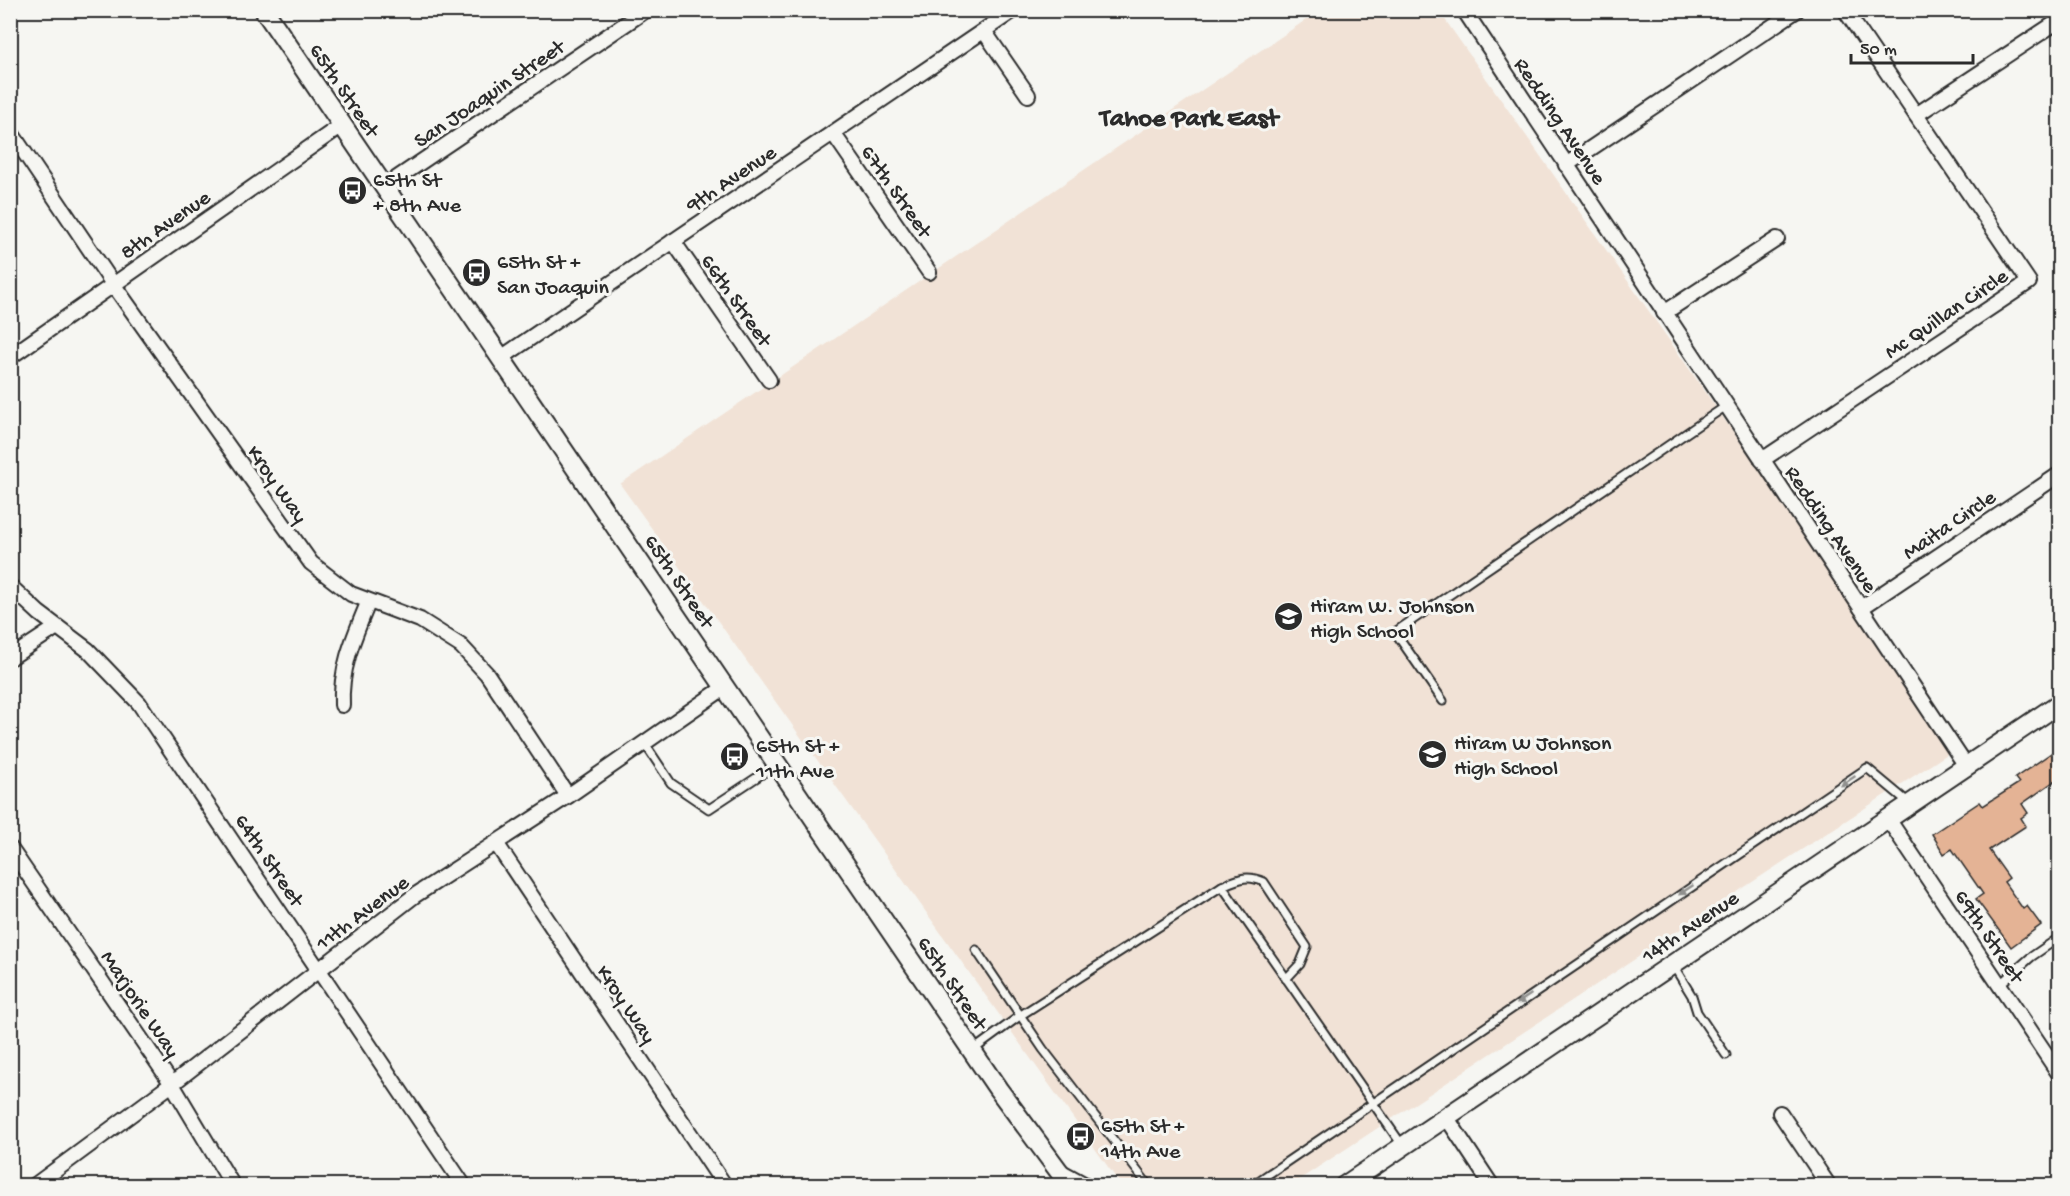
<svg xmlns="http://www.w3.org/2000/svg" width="2070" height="1196" viewBox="0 0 2070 1196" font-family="'Gochi Hand',sans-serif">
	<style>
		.built { fill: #f1e2d6 }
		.building { fill: #e4b395; stroke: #2b2b2b; stroke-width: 1.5 }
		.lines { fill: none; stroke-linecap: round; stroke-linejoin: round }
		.service-casing { stroke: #2b2b2b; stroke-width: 11 }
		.minor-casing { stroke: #2b2b2b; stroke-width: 18 }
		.secondary-casing { stroke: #2b2b2b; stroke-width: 22 }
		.service { stroke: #f6f6f2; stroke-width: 7 }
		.minor { stroke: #f6f6f2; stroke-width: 14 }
		.secondary { stroke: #f6f6f2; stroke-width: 18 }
		.oneway { fill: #90908e }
		.labels { text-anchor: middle; stroke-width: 6; stroke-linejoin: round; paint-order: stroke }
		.street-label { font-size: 22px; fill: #2b2b2b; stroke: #f6f6f2 }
		.poi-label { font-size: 22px; fill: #2b2b2b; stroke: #f6f6f2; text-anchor: start }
		.quarter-label { font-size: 26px; font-weight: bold; fill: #2b2b2b; stroke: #f6f6f2 }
	</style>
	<rect width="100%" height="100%" fill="#f6f6f2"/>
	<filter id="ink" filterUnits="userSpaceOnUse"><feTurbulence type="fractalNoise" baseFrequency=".0167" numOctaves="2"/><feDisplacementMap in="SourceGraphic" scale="12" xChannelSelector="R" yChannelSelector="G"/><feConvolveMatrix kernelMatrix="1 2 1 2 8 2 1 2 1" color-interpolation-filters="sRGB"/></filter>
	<g filter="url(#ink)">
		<!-- built -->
		<polygon class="built" points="1319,11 1439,11 1955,749 1291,1185 1121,1185 620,484"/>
		<!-- building -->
		<polygon class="building" points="2060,747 2060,777 2022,804 2028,813 2021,818 2026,826 1989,850 2009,878 2004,882 2023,909 2027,906 2041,925 2011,947 1976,899 1983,894 1952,849 1944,854 1932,834 1980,802 1983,806 2019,783 2015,778"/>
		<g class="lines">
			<defs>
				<g id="service">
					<polyline points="1443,701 1395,632 1726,406"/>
					<polyline points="643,741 671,783 709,809 777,764"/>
					<polyline points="1222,886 1402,1145"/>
					<polyline points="976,950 1043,1049 1149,1186"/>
					<polyline points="1673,965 1692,996 1697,1012 1726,1055"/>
					<polyline points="1999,985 2031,957 2060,937"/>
					<path d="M976 1048 1021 1015 1222 886C1238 879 1247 874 1264 882L1307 947 1300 964 1286 979"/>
					<polyline points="1251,1186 1867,768 1909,803"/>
				</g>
				<g id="minor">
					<polyline points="1464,10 1966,766"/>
					<polyline points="984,31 1028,95"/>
					<polyline points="1916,115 2060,20"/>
					<polyline points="10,131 113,284 311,563 351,594 420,620 461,646 487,674 568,796"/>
					<polyline points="833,133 929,272"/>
					<polyline points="1566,165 1797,10"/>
					<polyline points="384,187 646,10"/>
					<polyline points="673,241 769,380"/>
					<polyline points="1664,313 1777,239"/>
					<polyline points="10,357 342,125"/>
					<polyline points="501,358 1014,10"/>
					<polyline points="1762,460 2029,282 1845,10"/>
					<polyline points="10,586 39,613 88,650 139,703 464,1186"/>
					<polyline points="1861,608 2060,474"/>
					<polyline points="10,658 57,627"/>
					<path d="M342 705C340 668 354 637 368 603"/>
					<polyline points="1888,819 2060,1075"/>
					<polyline points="496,843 725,1186"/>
					<polyline points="10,848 172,1084 233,1186"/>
					<polyline points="1780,1113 1829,1186"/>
					<polyline points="1447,1118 1492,1186"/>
					<polyline points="34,1186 172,1084 414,896 568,796 725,687"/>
				</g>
				<g id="secondary">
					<polyline points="264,10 998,1089 1061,1174 1065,1186"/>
					<polyline points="1061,1174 1083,1186"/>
					<polyline points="1344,1186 2060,703"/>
				</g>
			</defs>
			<!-- service casing -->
			<use href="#service" class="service-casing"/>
			<!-- minor casing -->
			<use href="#minor" class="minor-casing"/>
			<!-- secondary casing -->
			<use href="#secondary" class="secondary-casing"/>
			<!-- service -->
			<use href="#service" class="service"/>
			<!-- minor -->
			<use href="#minor" class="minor"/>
			<!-- secondary -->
			<use href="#secondary" class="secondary"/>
		</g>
		<!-- one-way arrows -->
		<defs><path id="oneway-solid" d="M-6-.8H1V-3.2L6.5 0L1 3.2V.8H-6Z" transform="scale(1.5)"/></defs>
		<g class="oneway">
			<use href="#oneway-solid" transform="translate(1848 781) rotate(146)"/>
			<use href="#oneway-solid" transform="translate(1686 890) rotate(146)"/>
			<use href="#oneway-solid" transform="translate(1524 999) rotate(146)"/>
		</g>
	</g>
	<!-- icons -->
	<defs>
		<symbol id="bus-disc" viewBox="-11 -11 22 22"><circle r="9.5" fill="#2b2b2b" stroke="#f6f6f2"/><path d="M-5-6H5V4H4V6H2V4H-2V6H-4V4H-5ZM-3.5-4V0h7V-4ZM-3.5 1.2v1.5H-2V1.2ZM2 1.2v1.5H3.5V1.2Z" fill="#fff"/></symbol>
		<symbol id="school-disc" viewBox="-11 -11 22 22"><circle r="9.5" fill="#2b2b2b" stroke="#f6f6f2"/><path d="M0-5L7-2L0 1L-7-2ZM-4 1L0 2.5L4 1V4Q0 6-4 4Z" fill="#fff"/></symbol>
	</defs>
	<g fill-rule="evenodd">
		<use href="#bus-disc" x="336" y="174" width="33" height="33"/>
		<use href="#bus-disc" x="460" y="256" width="33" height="33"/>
		<use href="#school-disc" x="1272" y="600" width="33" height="33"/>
		<use href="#school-disc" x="1416" y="738" width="33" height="33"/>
		<use href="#bus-disc" x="718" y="740" width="33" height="33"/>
		<use href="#bus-disc" x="1064" y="1120" width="33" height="33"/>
	</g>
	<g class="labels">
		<!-- street labels -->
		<g class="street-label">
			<text transform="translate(346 89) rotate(56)" y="8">65th Street</text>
			<text transform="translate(488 92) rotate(-34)" y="8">San Joaquin Street</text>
			<text transform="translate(1562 120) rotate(56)" y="8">Redding Avenue</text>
			<text transform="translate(730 177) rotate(-34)" y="8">9th Avenue</text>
			<text transform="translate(898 190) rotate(55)" y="8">67th Street</text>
			<text transform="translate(164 223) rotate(-35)" y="8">8th Avenue</text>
			<text transform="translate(738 299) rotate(55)" y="8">66th Street</text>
			<text transform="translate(1945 312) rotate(-34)" y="8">Mc Quillan Circle</text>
			<text transform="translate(279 483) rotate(55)" y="8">Kroy Way</text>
			<text transform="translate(1948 523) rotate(-34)" y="8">Maita Circle</text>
			<text transform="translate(1833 528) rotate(56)" y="8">Redding Avenue</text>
			<text transform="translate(681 580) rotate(56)" y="8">65th Street</text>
			<text transform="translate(271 859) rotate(56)" y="8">64th Street</text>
			<text transform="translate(361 911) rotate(-37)" y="8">11th Avenue</text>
			<text transform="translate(1689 925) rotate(-34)" y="8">14th Avenue</text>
			<text transform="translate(1991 935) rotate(56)" y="8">69th Street</text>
			<text transform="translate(954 982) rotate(56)" y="8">65th Street</text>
			<text transform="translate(142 1003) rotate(56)" y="8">Marjorie Way</text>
			<text transform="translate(628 1003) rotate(56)" y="8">Kroy Way</text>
		</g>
		<!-- poi labels -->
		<g class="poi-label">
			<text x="373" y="186">65th St<tspan x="373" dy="25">+ 8th Ave</tspan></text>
			<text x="497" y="268">65th St +<tspan x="497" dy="25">San Joaquin</tspan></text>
			<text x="1310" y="612">Hiram W. Johnson<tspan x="1310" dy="25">High School</tspan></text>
			<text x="1454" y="749">Hiram W Johnson<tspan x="1454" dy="25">High School</tspan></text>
			<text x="756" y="752">65th St +<tspan x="756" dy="25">11th Ave</tspan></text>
			<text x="1101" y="1132">65th St +<tspan x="1101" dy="25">14th Ave</tspan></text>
		</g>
		<!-- quarter labels -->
		<g class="quarter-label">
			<text x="1189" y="125">Tahoe Park East</text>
		</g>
	</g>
	<!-- margin -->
	<rect width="2070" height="1196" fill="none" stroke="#f6f6f2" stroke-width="36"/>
	<rect x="18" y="18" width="2034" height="1160" fill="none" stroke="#2b2b2b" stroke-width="2" filter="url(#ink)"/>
	<!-- scale -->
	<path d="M1851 54v9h122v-9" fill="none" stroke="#2b2b2b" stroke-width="3"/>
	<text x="1860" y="54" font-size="18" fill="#2b2b2b" stroke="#f6f6f2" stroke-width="4.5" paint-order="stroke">50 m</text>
</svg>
